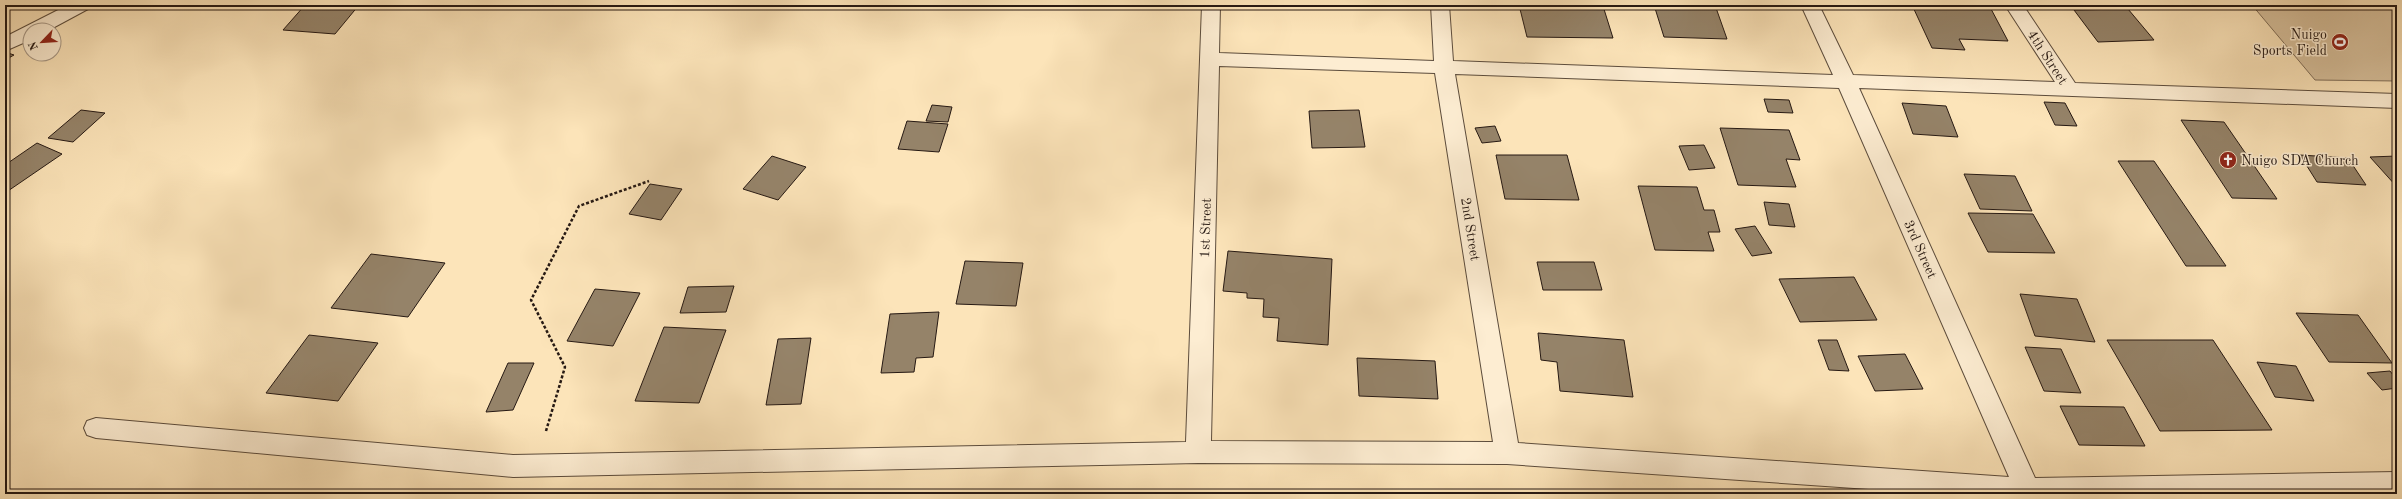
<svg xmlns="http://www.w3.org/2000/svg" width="2402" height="499" viewBox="0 0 2402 499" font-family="'Old Standard TT',serif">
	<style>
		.green { fill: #d8c19d; stroke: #7f6d58 }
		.building { fill: #958369; stroke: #261913 }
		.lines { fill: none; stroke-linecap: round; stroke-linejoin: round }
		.minor-casing { stroke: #5c4c3c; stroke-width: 2 }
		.path { stroke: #261913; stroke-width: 2.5; stroke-dasharray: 3 2; stroke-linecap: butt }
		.minor { fill: #fdedd2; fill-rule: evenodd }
		.labels { text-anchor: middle; stroke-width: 3; stroke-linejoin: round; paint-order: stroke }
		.poi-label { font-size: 14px; fill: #261913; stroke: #fdedd2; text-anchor: end }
		.street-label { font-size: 14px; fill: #261913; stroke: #fdedd2 }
	</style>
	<rect width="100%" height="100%" fill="#fce4b9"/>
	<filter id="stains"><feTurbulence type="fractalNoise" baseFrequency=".005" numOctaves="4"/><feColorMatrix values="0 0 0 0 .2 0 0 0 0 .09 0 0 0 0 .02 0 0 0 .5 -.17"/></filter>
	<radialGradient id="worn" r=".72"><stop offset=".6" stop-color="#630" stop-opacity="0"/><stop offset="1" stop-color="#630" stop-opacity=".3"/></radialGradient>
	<!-- green -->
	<polygon class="green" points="2252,5 2397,5 2397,81 2315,80"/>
	<!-- building -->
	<g class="building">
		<polygon points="305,5 359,5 335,34 283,30"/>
		<polygon points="1519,5 1603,6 1613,38 1527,37"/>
		<polygon points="1654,5 1715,5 1727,39 1664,37"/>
		<polygon points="1912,5 1990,7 2008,41 1959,39 1965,50 1932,48"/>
		<polygon points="2128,9 2154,40 2098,42 2074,10"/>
		<polygon points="5,52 14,55 5,60"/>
		<polygon points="1764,99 1789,100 1793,113 1768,112"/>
		<polygon points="2044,102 2065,103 2077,126 2055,125"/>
		<polygon points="1902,103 1946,106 1958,137 1913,134"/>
		<polygon points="932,105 952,107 948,122 926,121"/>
		<polygon points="81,110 105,113 73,142 48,138"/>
		<polygon points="1359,110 1365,147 1312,148 1309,111"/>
		<polygon points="2181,120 2224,122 2277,199 2232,198"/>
		<polygon points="907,121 948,124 939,152 898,149"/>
		<polygon points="1495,126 1501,141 1482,143 1475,128"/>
		<polygon points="1720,128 1789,130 1800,160 1786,159 1796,187 1738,185"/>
		<polygon points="37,143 62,154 5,193 5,165"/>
		<polygon points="1704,145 1715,168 1689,170 1679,146"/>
		<polygon points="1496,155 1567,155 1579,200 1505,199"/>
		<polygon points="2300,155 2348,158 2366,185 2317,182"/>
		<polygon points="772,156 806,167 778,200 743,189"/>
		<polygon points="2397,156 2397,187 2370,157"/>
		<polygon points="2118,161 2154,161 2226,266 2186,266"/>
		<polygon points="1964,174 2015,176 2032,211 1980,209"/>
		<polygon points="650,184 682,189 661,220 629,214"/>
		<polygon points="1638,186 1697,187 1704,210 1714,210 1720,232 1708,232 1714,251 1655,250"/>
		<polygon points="1764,202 1789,204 1795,227 1769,225"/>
		<polygon points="1968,213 2033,214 2055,253 1988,252"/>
		<polygon points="1755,226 1772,253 1752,256 1735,229"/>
		<polygon points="1228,251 1332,259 1328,345 1277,341 1279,318 1263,317 1264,299 1247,298 1247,293 1223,291"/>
		<polygon points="371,254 445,263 408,317 331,308"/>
		<polygon points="965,261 1023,263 1016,306 956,304"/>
		<polygon points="1537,262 1594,262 1602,290 1543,290"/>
		<polygon points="1854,277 1877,320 1800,322 1779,279"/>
		<polygon points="734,286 726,312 680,313 688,287"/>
		<polygon points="595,289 640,293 613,346 567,341"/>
		<polygon points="2020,294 2077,299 2095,342 2035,336"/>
		<polygon points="939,312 933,357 916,358 914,372 881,373 890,314"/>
		<polygon points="2296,313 2358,315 2392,363 2329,362"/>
		<polygon points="664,327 726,330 699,403 635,401"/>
		<polygon points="1538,333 1624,340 1633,397 1560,391 1557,362 1541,360"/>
		<polygon points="309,335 378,343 338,401 266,393"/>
		<polygon points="811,338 801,404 766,405 778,339"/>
		<polygon points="1818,340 1837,340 1849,371 1829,370"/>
		<polygon points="2107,340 2213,340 2272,430 2160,431"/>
		<polygon points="2025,347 2061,349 2081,393 2044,391"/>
		<polygon points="1905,354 1923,389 1875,391 1858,356"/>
		<polygon points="1357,358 1435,361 1438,399 1359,396"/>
		<polygon points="2257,362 2296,366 2314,401 2275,397"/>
		<polygon points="508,363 534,363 513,410 486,412"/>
		<polygon points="2390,371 2397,380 2397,388 2382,390 2367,373"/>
		<polygon points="2060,406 2124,407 2145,446 2079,445"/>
	</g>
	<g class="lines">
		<defs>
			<g id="minor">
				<polygon points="68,5 91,5 88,9 49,30 30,30 30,40 5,51 5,37"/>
				<path d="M1202 5H1220L1219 53 1434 61 1431 5H1449L1453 61 1833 75 1801 5H1819L1853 75 2055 82 2005 5H2023L2075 83 2397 94V108L1859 88 2035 478 2397 472V494H1941L1507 464 1198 463 513 477 96 438 87 435 84 428 87 421 96 418 513 455 1186 442ZM1219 66 1435 73 1493 442 1211 441ZM1455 74 1839 88 2009 477 1518 443Z"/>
			</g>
		</defs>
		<!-- minor casing -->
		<use href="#minor" class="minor-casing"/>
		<!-- path -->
		<polyline class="path" points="546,431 565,367 531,300 579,206 649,181"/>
		<!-- minor -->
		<use href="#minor" class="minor"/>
	</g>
	<!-- icons -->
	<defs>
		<symbol id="stadium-disc" viewBox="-11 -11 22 22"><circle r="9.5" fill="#8f2418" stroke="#fdedd2"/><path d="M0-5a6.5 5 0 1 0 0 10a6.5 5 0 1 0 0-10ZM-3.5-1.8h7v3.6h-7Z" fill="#fff"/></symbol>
		<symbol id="church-disc" viewBox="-11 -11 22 22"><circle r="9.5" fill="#8f2418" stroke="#fdedd2"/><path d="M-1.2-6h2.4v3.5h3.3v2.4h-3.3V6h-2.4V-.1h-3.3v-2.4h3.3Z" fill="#fff"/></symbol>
	</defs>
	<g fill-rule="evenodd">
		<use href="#stadium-disc" x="2330" y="32" width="20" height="20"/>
		<use href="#church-disc" x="2218" y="150" width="20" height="20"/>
	</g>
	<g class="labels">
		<!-- poi labels -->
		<g class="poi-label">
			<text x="2327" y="39">Nuigo<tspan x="2327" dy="16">Sports Field</tspan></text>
			<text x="2241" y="165" text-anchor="start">Nuigo SDA Church</text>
		</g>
		<!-- street labels -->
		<g class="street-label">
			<text transform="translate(2048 57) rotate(57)" y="5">4th Street</text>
			<text transform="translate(1205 228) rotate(-88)" y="5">1st Street</text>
			<text transform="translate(1471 229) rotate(81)" y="5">2nd Street</text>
			<text transform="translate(1921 249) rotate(66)" y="5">3rd Street</text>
		</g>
	</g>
	<!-- margin -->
	<rect width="2402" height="499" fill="none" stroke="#fce4b9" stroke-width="20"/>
	<rect x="6" y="6" width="2390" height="487" fill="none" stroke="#261913" stroke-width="2"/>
	<rect x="10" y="10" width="2382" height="479" fill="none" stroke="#261913"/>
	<!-- north arrow -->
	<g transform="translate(42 42) rotate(245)"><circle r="19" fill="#fdedd2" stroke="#a79886"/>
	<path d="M0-3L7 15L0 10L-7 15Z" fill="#8f2418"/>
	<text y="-6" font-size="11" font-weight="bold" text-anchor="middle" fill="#261913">N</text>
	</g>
	<rect width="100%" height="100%" filter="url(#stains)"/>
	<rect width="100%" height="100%" fill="url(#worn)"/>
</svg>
